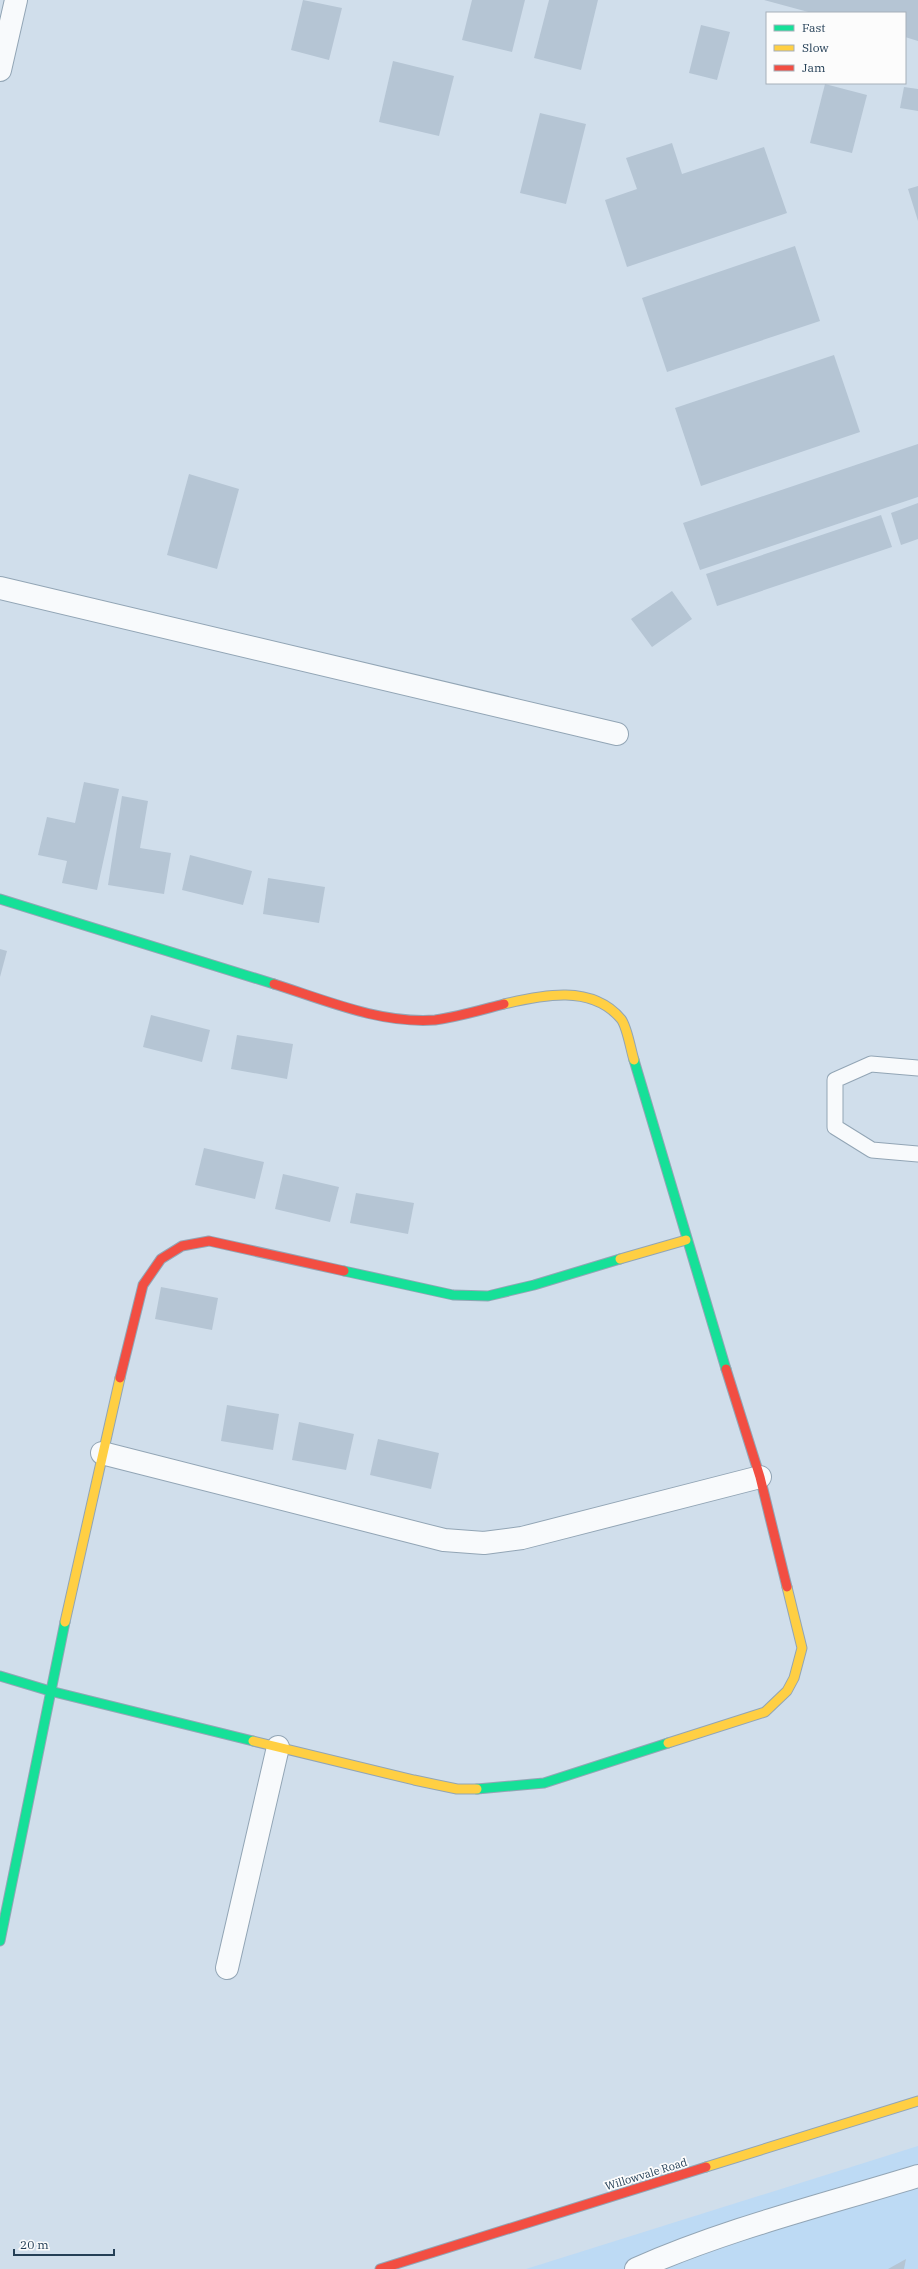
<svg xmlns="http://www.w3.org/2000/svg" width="918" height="2269" viewBox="0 0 918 2269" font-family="'IBM Plex Serif',serif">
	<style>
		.built { fill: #bddaf4 }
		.building { fill: #b5c5d4 }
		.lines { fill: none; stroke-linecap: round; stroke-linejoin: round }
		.lane-casing { stroke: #92a5b5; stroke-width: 17 }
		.street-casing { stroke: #92a5b5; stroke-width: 24 }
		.fast-casing { stroke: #92a5b5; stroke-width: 11 }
		.slow-casing { stroke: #92a5b5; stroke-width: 11 }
		.jam-casing { stroke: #92a5b5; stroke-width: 11 }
		.lane { stroke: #f8fafc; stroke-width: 15 }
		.street { stroke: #f8fafc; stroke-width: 22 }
		.fast { stroke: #16e098; stroke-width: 9 }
		.slow { stroke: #ffcf43; stroke-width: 9 }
		.jam { stroke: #f24e42; stroke-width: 9 }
		.labels { text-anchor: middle; stroke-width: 3.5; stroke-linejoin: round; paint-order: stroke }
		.street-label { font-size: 11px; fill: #243f56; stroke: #fcfcfc }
	</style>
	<rect width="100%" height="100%" fill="#d0deeb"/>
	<!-- built -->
	<polygon class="built" points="918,2146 918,2269 526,2269"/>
	<!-- building -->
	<g class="building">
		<polygon points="303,0 342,8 329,60 291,50"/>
		<polygon points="472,0 525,0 512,52 462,40"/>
		<polygon points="549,0 598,0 581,70 534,58"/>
		<polygon points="764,0 918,0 918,41 905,37 905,13 812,13"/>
		<polygon points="701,25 730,32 717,80 689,73"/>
		<polygon points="393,61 454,76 439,136 379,122"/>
		<polygon points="825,84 867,95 852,153 810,143"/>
		<polygon points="904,87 918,89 918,111 900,108"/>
		<polygon points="540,113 586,124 566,204 520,193"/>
		<polygon points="672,143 682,174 764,147 787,213 627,267 605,200 637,189 626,158"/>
		<polygon points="918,186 918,221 908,189"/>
		<polygon points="795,246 820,321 667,372 642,298"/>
		<polygon points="834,355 860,432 701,486 675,408"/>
		<polygon points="918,444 918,497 700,570 683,523"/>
		<polygon points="189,474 239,489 217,569 167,555"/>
		<polygon points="918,503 918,539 901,545 891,513"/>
		<polygon points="881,515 892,547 717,606 706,574"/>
		<polygon points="672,591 692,619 652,647 631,619"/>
		<polygon points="84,782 119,789 97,890 62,883 67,861 38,855 47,817 75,823"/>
		<polygon points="122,796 148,801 140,848 171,853 164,894 108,885"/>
		<polygon points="190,855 252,871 243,905 182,890"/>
		<polygon points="268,878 325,887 319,923 263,914"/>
		<polygon points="0,949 7,951 0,977"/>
		<polygon points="151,1015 210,1030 202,1062 143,1047"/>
		<polygon points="237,1035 293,1044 287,1079 231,1069"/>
		<polygon points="204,1148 264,1162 255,1199 195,1185"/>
		<polygon points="283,1174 339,1187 330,1222 275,1209"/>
		<polygon points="356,1193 414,1203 408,1234 350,1223"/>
		<polygon points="161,1287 218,1298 212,1330 155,1319"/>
		<polygon points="227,1405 279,1414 273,1450 221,1441"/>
		<polygon points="299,1422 354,1434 346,1470 292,1460"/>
		<polygon points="378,1439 439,1453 431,1489 370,1475"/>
		<polygon points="906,2259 904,2269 888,2269"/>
	</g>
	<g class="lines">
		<defs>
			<polyline id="lane" points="918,1068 871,1064 835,1080 835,1127 872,1150 918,1154"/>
			<g id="street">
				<polyline points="0,70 16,0"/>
				<polyline points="0,588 617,734"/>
				<polyline points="102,1453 444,1540 484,1543 522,1538 760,1477"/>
				<polyline points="227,1968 278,1747"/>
				<path d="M636 2269C726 2229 824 2205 918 2176"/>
			</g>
			<g id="fast">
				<polyline points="0,899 274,984"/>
				<polyline points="634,1060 726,1369"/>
				<polyline points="344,1271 453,1295 488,1296 534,1285 620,1259"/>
				<polyline points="0,1676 50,1691 253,1741"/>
				<polyline points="477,1789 544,1783 668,1743"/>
				<polyline points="0,1941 65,1622"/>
			</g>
			<g id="slow">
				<path d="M504 1004C542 995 592 984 621 1019 627 1026 631 1051 634 1060"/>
				<polyline points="620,1259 686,1240"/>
				<polyline points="65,1622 120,1378"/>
				<polyline points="253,1741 414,1780 457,1789 477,1789"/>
				<polyline points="668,1743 765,1712 787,1691 794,1678 802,1648 787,1587"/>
				<polyline points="706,2167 918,2101"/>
			</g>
			<g id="jam">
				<path d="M274 984C325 1000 380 1024 435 1020 458 1017 481 1010 504 1004"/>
				<polyline points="726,1369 760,1477 787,1587"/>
				<polyline points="120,1378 143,1285 161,1259 182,1246 209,1241 344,1271"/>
				<polyline points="380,2269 706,2167"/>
			</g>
		</defs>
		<!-- lane casing -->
		<use href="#lane" class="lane-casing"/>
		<!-- street casing -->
		<use href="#street" class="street-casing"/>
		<!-- fast casing -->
		<use href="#fast" class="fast-casing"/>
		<!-- slow casing -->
		<use href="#slow" class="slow-casing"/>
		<!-- jam casing -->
		<use href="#jam" class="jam-casing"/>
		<!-- lane -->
		<use href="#lane" class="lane"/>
		<!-- street -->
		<use href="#street" class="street"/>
		<!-- fast -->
		<use href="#fast" class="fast"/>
		<!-- slow -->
		<use href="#slow" class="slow"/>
		<!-- jam -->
		<use href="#jam" class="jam"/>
	</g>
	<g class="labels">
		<!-- street labels -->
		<g class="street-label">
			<text transform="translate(646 2174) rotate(-17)" y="4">Willowvale Road</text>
		</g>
	</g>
	<!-- legend -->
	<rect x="766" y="12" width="140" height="72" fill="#fcfcfc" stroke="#a6b0ba"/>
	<rect x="774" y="25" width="20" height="6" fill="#16e098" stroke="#a6b0ba"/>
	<text x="802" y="32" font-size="12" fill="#243f56">Fast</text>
	<rect x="774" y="45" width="20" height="6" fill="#ffcf43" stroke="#a6b0ba"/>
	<text x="802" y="52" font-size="12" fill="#243f56">Slow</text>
	<rect x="774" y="65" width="20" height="6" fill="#f24e42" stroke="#a6b0ba"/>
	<text x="802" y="72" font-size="12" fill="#243f56">Jam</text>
	<!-- scale -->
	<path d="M14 2249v6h100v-6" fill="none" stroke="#243f56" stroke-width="2"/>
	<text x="20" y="2249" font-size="12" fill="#243f56" stroke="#fcfcfc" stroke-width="3" paint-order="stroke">20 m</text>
</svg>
